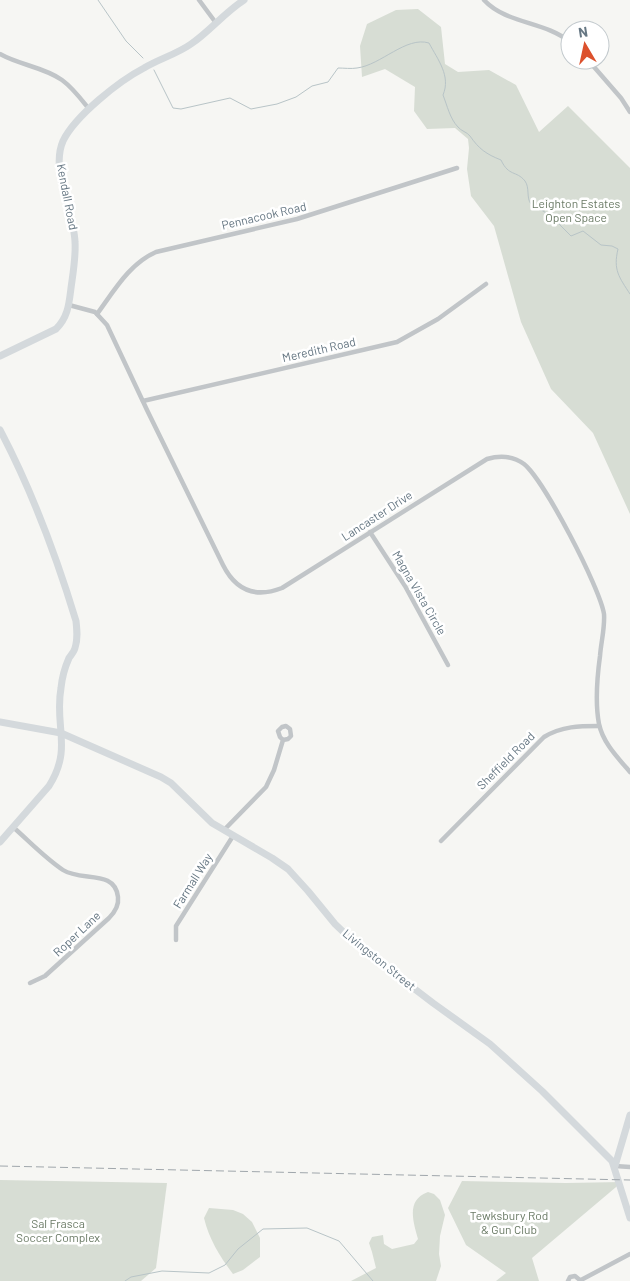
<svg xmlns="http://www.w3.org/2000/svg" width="630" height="1281" viewBox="0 0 630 1281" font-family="Barlow,sans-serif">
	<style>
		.green { fill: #d7ddd4 }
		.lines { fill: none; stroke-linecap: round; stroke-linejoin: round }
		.stream { stroke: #b8c4c7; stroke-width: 1 }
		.street { stroke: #c1c5c8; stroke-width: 4.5 }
		.secondary { stroke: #d4d9dc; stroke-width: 7 }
		.rail { stroke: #a0a7ac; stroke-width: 1; stroke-dasharray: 8 4; stroke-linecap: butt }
		.labels { text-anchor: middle; stroke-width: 5; stroke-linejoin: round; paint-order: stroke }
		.street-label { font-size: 12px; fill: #667783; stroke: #fff }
		.park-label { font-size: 12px; fill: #6a7a65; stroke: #fff }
	</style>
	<rect width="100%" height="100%" fill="#f6f6f3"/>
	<!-- green -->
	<g class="green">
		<polygon points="418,9 441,27 445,64 458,72 489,70 516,85 539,132 568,106 630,168 630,514 593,433 551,389 521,322 494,226 471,196 467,169 469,148 468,139 455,128 427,129 414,111 415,87 385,69 362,77 360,46 367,24 396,10"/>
		<polygon points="0,1180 167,1183 156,1268 141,1281 0,1281"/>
		<polygon points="462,1181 566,1183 622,1182 532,1258 539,1281 496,1281 506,1273 466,1245 448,1208"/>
		<path d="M428 1192 434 1194 440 1200 445 1215 440 1236 439 1254 441 1266 436 1281H351L376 1268 372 1252 369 1243 372 1237 383 1235 384 1244 392 1249 414 1244 418 1239C413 1221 406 1200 428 1192Z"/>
		<path d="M209 1208 233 1210 243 1214 252 1222 260 1238V1257L243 1270 233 1274C220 1257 209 1239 204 1218Z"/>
	</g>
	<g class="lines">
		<!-- stream -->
		<g class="stream">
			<polyline points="98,0 126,41 143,58"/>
			<path d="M154 70 173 108 181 109 230 98 251 109 277 104 296 97 312 86 328 82 338 68C344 68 351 69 357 68 381 65 406 36 429 43 438 60 451 76 443 95 447 105 450 119 458 127 461 131 467 132 470 136 479 149 486 154 501 160 509 177 516 170 525 181 530 188 526 198 531 204L555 218 560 225 571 236 583 231 601 245 612 246 618 249C613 270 619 277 630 294"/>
			<polyline points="125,1281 131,1277 162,1271 209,1273 225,1265 238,1249 263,1229 307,1228 339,1241 373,1281"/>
		</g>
		<!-- street -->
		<g class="street">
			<polyline points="199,0 216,23"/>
			<path d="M484 0C506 24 545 21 570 42"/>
			<path d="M0 54C19 65 44 67 62 80 73 88 81 99 89 109"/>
			<polyline points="588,60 621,98 630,112"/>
			<path d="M69 305 95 312 107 325 147 410 223 565C236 591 256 598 282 588L487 459C500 455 513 456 524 464 544 480 600 588 604 614 605 628 601 642 600 656 597 678 595 703 599 724 603 743 618 758 630 772"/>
			<path d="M97 314C114 291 129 264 156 252L297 219 457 168"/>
			<polyline points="143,401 397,342 438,319 486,284"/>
			<polyline points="370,532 405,586 448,665"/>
			<path d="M13 827C29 841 45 858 63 870 81 882 115 869 118 897 119 905 115 912 109 918L45 976 30 983"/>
			<polyline points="224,830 266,787 274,770 283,740 288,739 291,736 290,729 286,726 282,727 278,731 280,737 283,740"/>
			<path d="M441 841 544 737C562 726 580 726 599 726"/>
			<polyline points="176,940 176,926 233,836"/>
			<polyline points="615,1166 630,1167"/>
			<polyline points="581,1280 630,1254"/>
			<polyline points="568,1281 570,1277 575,1276 581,1281"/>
		</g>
		<!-- secondary -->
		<g class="secondary">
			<path d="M0 356 56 329C68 317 69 304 71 288 73 273 76 257 75 242 74 211 50 171 63 141 75 116 119 81 144 68 159 59 177 54 191 44 210 31 224 13 244 0"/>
			<path d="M0 430C32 491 56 555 76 621 77 630 78 639 75 648 74 652 71 655 69 658 65 667 62 678 61 688 54 726 73 748 49 786L0 842"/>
			<polyline points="0,722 61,733 161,777 171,783 212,823 272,858 288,869 308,891 335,924 357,945 433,1003 490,1044 542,1091 612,1161 630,1218"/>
			<polyline points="615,1166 630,1115"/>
		</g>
		<!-- rail -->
		<polyline class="rail" points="0,1166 630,1180"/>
	</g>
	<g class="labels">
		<!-- street labels -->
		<g class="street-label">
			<text transform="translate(67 197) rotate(79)" y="4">Kendall Road</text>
			<text transform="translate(264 216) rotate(-13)" y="4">Pennacook Road</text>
			<text transform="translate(319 350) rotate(-13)" y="4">Meredith Road</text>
			<text transform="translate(377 516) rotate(-33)" y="4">Lancaster Drive</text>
			<text transform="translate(419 593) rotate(60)" y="4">Magna Vista Circle</text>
			<text transform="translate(506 761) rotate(-45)" y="4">Sheffield Road</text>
			<text transform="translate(193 881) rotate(-58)" y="4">Farmall Way</text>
			<text transform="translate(77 934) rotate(-43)" y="4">Roper Lane</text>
			<text transform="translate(379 960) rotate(39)" y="4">Livingston Street</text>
		</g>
		<!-- park labels -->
		<g class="park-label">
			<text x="576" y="208">Leighton Estates<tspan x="576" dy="14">Open Space</tspan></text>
			<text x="509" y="1220">Tewksbury Rod<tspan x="509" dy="14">&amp; Gun Club</tspan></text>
			<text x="58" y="1228">Sal Frasca<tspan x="58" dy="14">Soccer Complex</tspan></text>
		</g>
	</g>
	<!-- north arrow -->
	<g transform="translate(585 45) rotate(351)"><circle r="24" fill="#ffffff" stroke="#c2c9cd"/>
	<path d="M0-4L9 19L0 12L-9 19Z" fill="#dc512d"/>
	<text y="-8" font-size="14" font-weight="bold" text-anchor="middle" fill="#667783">N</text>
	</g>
</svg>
